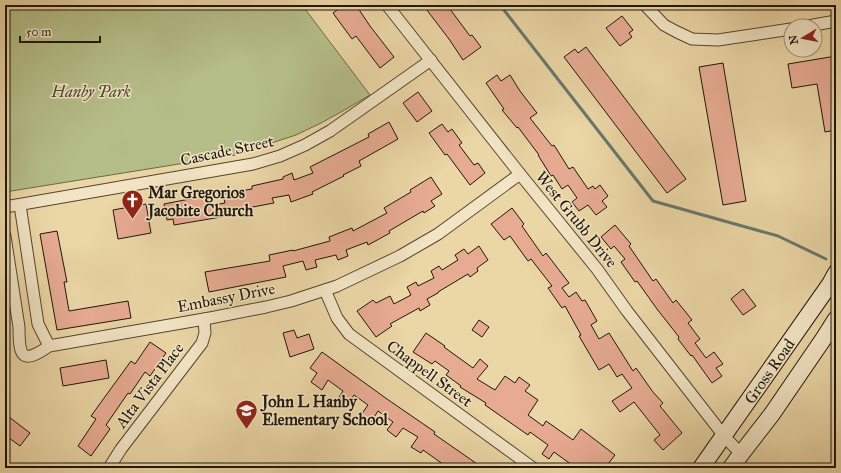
<svg xmlns="http://www.w3.org/2000/svg" width="841" height="473" viewBox="0 0 841 473" font-family="'IM FELL Great Primer',serif">
	<style>
		.green { fill: #b5be88; stroke: #6a6a4a }
		.lines { fill: none; stroke-linecap: round; stroke-linejoin: round }
		.stream { stroke: #68786c; stroke-width: 3 }
		.building { fill: #e7ab92; stroke: #1e170c }
		.street-casing { stroke: #514732; stroke-width: 13 }
		.secondary-casing { stroke: #1e170c; stroke-width: 18 }
		.street { stroke: #f2e4c4; stroke-width: 11 }
		.secondary { stroke: #f2e4c4; stroke-width: 16 }
		.labels { text-anchor: middle; stroke-width: 3; stroke-linejoin: round; paint-order: stroke }
		.park-label { font-size: 16px; font-style: italic; fill: #4b4931; stroke: #f2e4c4 }
		.street-label { font-size: 16px; fill: #1e170c; stroke: #f2e4c4 }
		.poi-label { font-size: 16px; font-weight: bold; fill: #1e170c; stroke: #f2e4c4; text-anchor: start }
	</style>
	<rect width="100%" height="100%" fill="#ebd6a5"/>
	<filter id="stains"><feTurbulence type="fractalNoise" baseFrequency=".005" numOctaves="4"/><feColorMatrix values="0 0 0 0 .2 0 0 0 0 .09 0 0 0 0 .02 0 0 0 .5 -.17"/></filter>
	<radialGradient id="worn" r=".72"><stop offset=".6" stop-color="#630" stop-opacity="0"/><stop offset="1" stop-color="#630" stop-opacity=".3"/></radialGradient>
	<!-- green -->
	<polygon class="green" points="5,5 302,5 370,95 341,112 319,124 296,135 235,155 5,192"/>
	<g class="lines">
		<!-- stream -->
		<polyline class="stream" points="500,5 653,201 778,236 826,259"/>
	</g>
	<!-- building -->
	<g class="building">
		<polygon points="344,5 356,5 370,26 394,57 380,68 356,36 352,39 333,13"/>
		<polygon points="423,5 447,5 470,36 472,35 481,47 463,60 449,39"/>
		<polygon points="622,16 633,30 629,33 632,37 620,46 606,28"/>
		<polygon points="586,47 686,179 667,193 564,57 575,49 578,53"/>
		<polygon points="836,56 836,130 825,132 817,84 792,88 788,64"/>
		<polygon points="723,63 746,201 723,205 699,67"/>
		<polygon points="497,75 501,81 510,75 520,91 537,113 530,118 552,146 554,145 569,169 573,167 588,189 593,186 595,189 600,185 608,196 602,201 607,207 596,215 588,205 579,211 572,202 577,198 568,185 562,189 553,175 551,176 538,155 539,155 518,127 517,128 502,110 504,109 486,83"/>
		<polygon points="418,92 432,111 417,122 403,103"/>
		<polygon points="389,122 398,139 359,161 361,166 343,175 344,176 312,192 313,194 291,202 289,195 272,198 274,203 221,213 221,217 174,225 173,219 167,220 164,204 205,196 207,206 225,203 223,194 252,189 252,186 283,179 283,177 292,173 294,180 313,173 310,167 369,137 368,134"/>
		<polygon points="442,124 448,132 452,129 462,143 459,145 474,165 478,163 485,173 470,185 447,154 445,155 429,133"/>
		<polygon points="431,177 442,194 431,201 435,206 424,213 423,211 389,231 390,233 368,245 367,242 346,250 348,256 338,260 336,255 315,260 317,267 306,270 303,261 283,266 286,277 209,292 205,272 270,261 269,255 293,250 293,251 330,241 329,237 352,228 353,231 387,213 384,208 411,192 410,190"/>
		<polygon points="146,204 151,233 118,239 113,210"/>
		<polygon points="512,208 524,224 522,226 543,256 546,253 569,283 562,288 569,297 576,292 582,301 585,300 597,321 591,325 599,339 609,333 633,371 636,368 653,392 663,403 660,406 682,433 663,450 654,440 660,435 634,402 620,412 612,401 632,388 622,374 617,377 609,364 599,370 579,336 581,335 565,306 562,308 548,288 552,286 531,259 528,261 510,236 504,240 491,224"/>
		<polygon points="615,225 631,244 629,246 653,281 656,279 673,303 676,300 692,320 688,323 700,339 695,343 706,358 714,352 723,364 716,368 722,376 712,383 692,355 691,356 678,339 679,337 657,309 637,281 635,282 621,262 625,259 614,246 611,249 601,237"/>
		<polygon points="57,231 67,282 64,282 69,311 128,301 131,318 57,330 40,234"/>
		<polygon points="479,246 488,260 477,268 478,271 470,277 468,274 438,292 438,293 427,299 430,305 420,311 419,308 390,324 392,326 376,337 357,311 373,300 376,303 390,296 394,304 411,295 407,287 416,282 418,286 434,278 431,271 439,266 442,270 458,260 455,255 464,249 468,254"/>
		<polygon points="743,289 756,306 743,315 731,299"/>
		<polygon points="479,320 489,327 482,337 472,330"/>
		<polygon points="294,330 297,338 309,334 314,349 290,357 283,333"/>
		<polygon points="426,333 445,346 444,347 473,368 480,359 488,366 477,379 495,390 505,376 515,383 519,377 530,385 525,391 538,400 528,415 543,426 546,421 573,440 581,429 615,455 605,468 576,468 554,452 549,459 542,454 548,445 530,432 528,435 485,405 486,403 460,387 461,386 446,375 449,371 435,361 432,364 413,352"/>
		<polygon points="150,342 166,353 150,376 145,372 130,394 128,393 106,425 110,429 91,456 78,446 96,419 91,416 131,361 135,364"/>
		<polygon points="322,352 387,399 435,432 434,434 483,468 456,468 449,463 447,467 423,450 421,453 411,447 418,437 403,428 396,437 387,430 393,422 378,411 371,422 361,415 368,405 354,395 348,404 339,397 343,391 328,380 322,390 311,382 317,373 310,368"/>
		<polygon points="106,360 109,378 63,386 60,368"/>
		<polygon points="5,414 30,433 20,446 5,435"/>
	</g>
	<g class="lines">
		<defs>
			<g id="street">
				<polyline points="387,5 520,174 597,269 627,311 724,436 741,454"/>
				<polyline points="645,5 664,25 677,32 692,39 718,40 791,29"/>
				<polyline points="808,26 836,21"/>
				<polyline points="20,205 38,324 49,346"/>
				<polyline points="5,207 253,164 280,156 305,145 330,131 431,60"/>
				<path d="M5 236 19 327C19 355 21 366 49 346L210 318 266 307 291 301 337 286 400 256 438 234 520 174"/>
				<polyline points="325,290 337,318 349,334 533,468"/>
				<polyline points="109,468 121,449 202,343 205,333 204,319"/>
			</g>
			<g id="secondary">
				<polyline points="701,468 830,284 836,273"/>
				<polyline points="731,468 741,454 772,414 824,338 836,319"/>
			</g>
		</defs>
		<!-- street casing -->
		<use href="#street" class="street-casing"/>
		<!-- secondary casing -->
		<use href="#secondary" class="secondary-casing"/>
		<!-- street -->
		<use href="#street" class="street"/>
		<!-- secondary -->
		<use href="#secondary" class="secondary"/>
	</g>
	<!-- icons -->
	<defs>
		<symbol id="church-pin" viewBox="-11 -11 22 30"><path d="M0 17L-7.5 6A9.5 9.5 0 1 1 7.5 6Z" fill="#8f2418" stroke="#f2e4c4"/><path d="M-1.2-6h2.4v3.5h3.3v2.4h-3.3V6h-2.4V-.1h-3.3v-2.4h3.3Z" fill="#fff"/></symbol>
		<symbol id="school-pin" viewBox="-11 -11 22 30"><path d="M0 17L-7.5 6A9.5 9.5 0 1 1 7.5 6Z" fill="#8f2418" stroke="#f2e4c4"/><path d="M0-5L7-2L0 1L-7-2ZM-4 1L0 2.5L4 1V4Q0 6-4 4Z" fill="#fff"/></symbol>
	</defs>
	<g fill-rule="evenodd">
		<use href="#church-pin" x="120" y="188" width="25" height="34"/>
		<use href="#school-pin" x="234" y="398" width="25" height="34"/>
	</g>
	<g class="labels">
		<!-- park labels -->
		<g class="park-label">
			<text x="91" y="97">Hanby Park</text>
		</g>
		<!-- street labels -->
		<g class="street-label">
			<text transform="translate(227 150) rotate(-12)" y="6">Cascade Street</text>
			<text transform="translate(577 219) rotate(51)" y="6">West Grubb Drive</text>
			<text transform="translate(226 297) rotate(-11)" y="6">Embassy Drive</text>
			<text transform="translate(769 371) rotate(-55)" y="6">Gross Road</text>
			<text transform="translate(430 373) rotate(36)" y="6">Chappell Street</text>
			<text transform="translate(149 385) rotate(-53)" y="6">Alta Vista Place</text>
		</g>
		<!-- poi labels -->
		<g class="poi-label">
			<text x="148" y="198">Mar Gregorios<tspan x="148" dy="18">Jacobite Church</tspan></text>
			<text x="262" y="407">John L Hanby<tspan x="262" dy="18">Elementary School</tspan></text>
		</g>
	</g>
	<!-- margin -->
	<rect width="841" height="473" fill="none" stroke="#ebd6a5" stroke-width="20"/>
	<rect x="6" y="6" width="829" height="461" fill="none" stroke="#1e170c" stroke-width="2"/>
	<rect x="10" y="10" width="821" height="453" fill="none" stroke="#1e170c"/>
	<!-- north arrow -->
	<g transform="translate(803 38) rotate(260)"><circle r="19" fill="#f2e4c4" stroke="#9d927a"/>
	<path d="M0-3L7 15L0 10L-7 15Z" fill="#8f2418"/>
	<text y="-6" font-size="11" font-weight="bold" text-anchor="middle" fill="#1e170c">N</text>
	</g>
	<!-- scale -->
	<path d="M20 36v6h80v-6" fill="none" stroke="#1e170c" stroke-width="2"/>
	<text x="26" y="36" font-size="12" fill="#1e170c" stroke="#f2e4c4" stroke-width="3" paint-order="stroke">50 m</text>
	<rect width="100%" height="100%" filter="url(#stains)"/>
	<rect width="100%" height="100%" fill="url(#worn)"/>
</svg>
